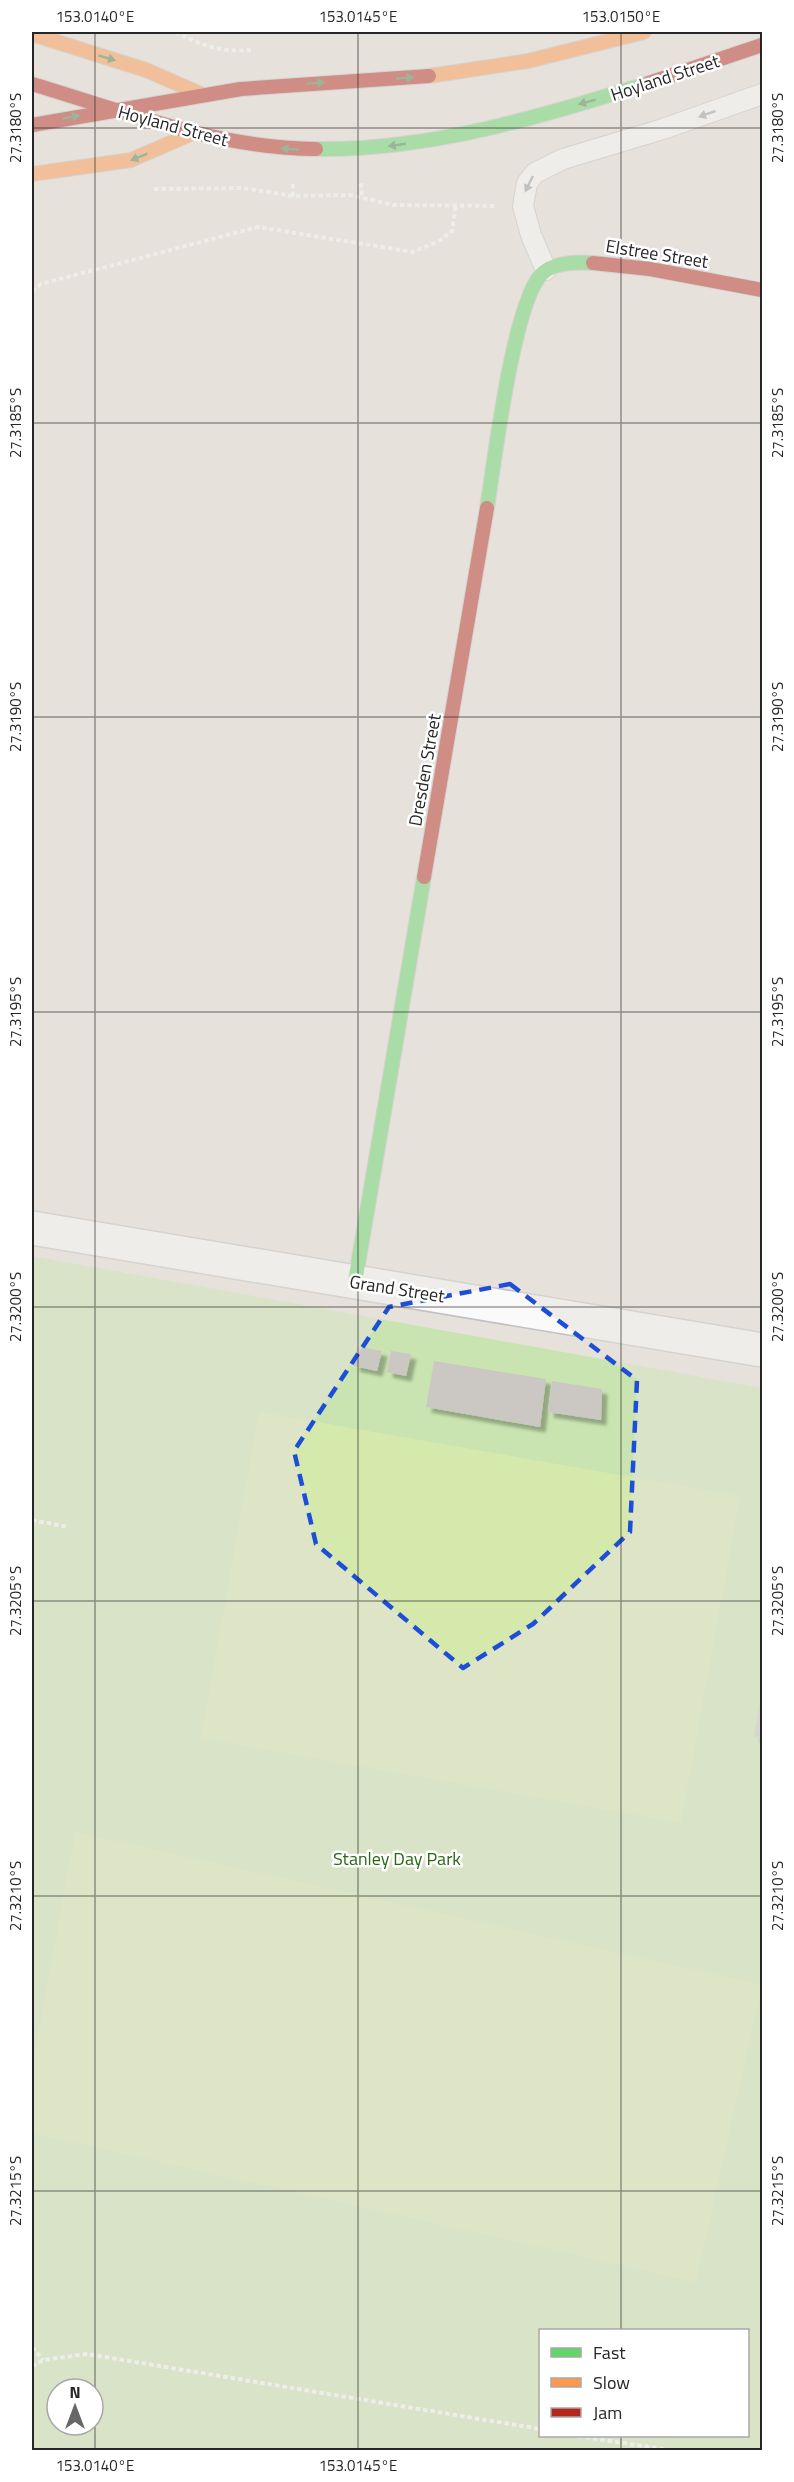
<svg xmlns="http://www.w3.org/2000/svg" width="794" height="2482" viewBox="0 0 794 2482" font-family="'Titillium Web',sans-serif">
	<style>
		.green { fill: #c9e4b0; fill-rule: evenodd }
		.pitch { fill: #d6e9ad }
		.building { fill: #cbc7c2; filter: url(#shadow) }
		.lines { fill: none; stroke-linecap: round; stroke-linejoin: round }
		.lane-casing { stroke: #c2c1c1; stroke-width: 22 }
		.street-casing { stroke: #c2c1c1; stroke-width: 36 }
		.fast-casing { stroke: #c2c1c1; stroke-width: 16 }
		.slow-casing { stroke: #c2c1c1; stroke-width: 16 }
		.jam-casing { stroke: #c2c1c1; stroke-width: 16 }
		.path { stroke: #fbfafa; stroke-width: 4; stroke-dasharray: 4.5 3; stroke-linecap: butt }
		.lane { stroke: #fbfafa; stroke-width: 20 }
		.street { stroke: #fbfafa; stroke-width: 33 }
		.fast { stroke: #63d668; stroke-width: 14 }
		.slow { stroke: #ff974d; stroke-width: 14 }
		.jam { stroke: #b3261e; stroke-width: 14 }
		.oneway { fill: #447e47 }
		.oneway2 { fill: #9b9b9b }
		.marked { fill: none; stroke: #1d4ed8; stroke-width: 4.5; stroke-dasharray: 12 8; stroke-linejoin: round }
		.ticks { fill: none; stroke: #262626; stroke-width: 1.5; stroke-opacity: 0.45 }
		.labels { text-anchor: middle; stroke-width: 5; stroke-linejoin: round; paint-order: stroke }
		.street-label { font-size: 18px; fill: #262626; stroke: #fff }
		.park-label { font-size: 18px; fill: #2a6613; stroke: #fff }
		.neatline { fill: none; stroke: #262626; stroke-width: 2 }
		.ticks-label { font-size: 15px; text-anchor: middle; fill: #262626 }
	</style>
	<defs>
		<filter id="shadow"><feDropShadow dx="5.5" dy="5.5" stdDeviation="1.5" flood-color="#0004"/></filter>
	</defs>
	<rect width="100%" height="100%" fill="#e6e1db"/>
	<!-- green -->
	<path class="green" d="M32 1256 762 1388V2450H32ZM540 2330H748V2436H540ZM57 2389H93V2425H57Z"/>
	<!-- pitch -->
	<g class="pitch">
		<polygon points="259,1412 740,1496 681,1823 201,1738"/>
		<polygon points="75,1832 762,1985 696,2282 32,2133 32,2070"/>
	</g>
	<!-- building -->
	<g class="building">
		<polygon points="357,1346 382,1351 377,1371 354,1366"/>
		<polygon points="391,1351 411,1354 406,1376 387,1372"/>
		<polygon points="434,1361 546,1379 540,1427 426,1407"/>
		<polygon points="552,1381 602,1389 601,1420 548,1412"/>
		<polygon points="761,1696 762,1696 762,1738 754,1737"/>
	</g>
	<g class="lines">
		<defs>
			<polyline id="lane" points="546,270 531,235 523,206 527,183 535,173 563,159 663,129 762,94"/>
			<polyline id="street" points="32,1228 762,1350"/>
			<g id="fast">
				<path d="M316 149C429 151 542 116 649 83"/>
				<path d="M487 508C494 465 514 294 544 272 557 262 578 262 593 263"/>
				<polyline points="355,1282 424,877"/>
			</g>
			<g id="slow">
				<polyline points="32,34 146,70 201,94"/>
				<polyline points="429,76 528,61 644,32"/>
				<polyline points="32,174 131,160 193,133"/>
			</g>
			<g id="jam">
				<polyline points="649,83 762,45"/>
				<path d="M32 84C126 112 216 148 316 149"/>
				<polyline points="32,125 241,89 429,76"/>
				<polyline points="593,263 650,269 762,290"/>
				<polyline points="424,877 487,508"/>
			</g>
		</defs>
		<!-- lane casing -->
		<use href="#lane" class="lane-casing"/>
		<!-- street casing -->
		<use href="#street" class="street-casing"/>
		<!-- fast casing -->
		<use href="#fast" class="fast-casing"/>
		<!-- slow casing -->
		<use href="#slow" class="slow-casing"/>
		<!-- jam casing -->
		<use href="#jam" class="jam-casing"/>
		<!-- path -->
		<g class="path">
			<path d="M175 32C204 46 218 52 251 50"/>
			<polyline points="361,183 362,198"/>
			<polyline points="293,184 293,196 350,195 393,205 497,206"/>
			<polyline points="154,189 243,188 293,196"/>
			<polyline points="32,291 41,284 258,227 413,252 439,241 452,231 456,205"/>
			<polyline points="32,1520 68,1527"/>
			<polyline points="32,2347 43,2360"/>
			<polyline points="32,2366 43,2360 87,2354 540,2429"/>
			<polyline points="578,2436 669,2450"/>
		</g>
		<!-- lane -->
		<use href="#lane" class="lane"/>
		<!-- street -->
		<use href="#street" class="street"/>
		<!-- fast -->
		<use href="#fast" class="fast"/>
		<!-- slow -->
		<use href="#slow" class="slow"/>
		<!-- jam -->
		<use href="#jam" class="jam"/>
	</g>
	<!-- one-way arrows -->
	<defs><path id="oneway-solid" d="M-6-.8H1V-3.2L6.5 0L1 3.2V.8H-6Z" transform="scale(1.5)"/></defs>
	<g class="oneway">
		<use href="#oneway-solid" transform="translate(107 58) rotate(17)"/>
		<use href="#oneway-solid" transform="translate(405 78) rotate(-4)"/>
		<use href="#oneway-solid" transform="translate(316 83) rotate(-4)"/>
		<use href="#oneway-solid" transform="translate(587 102) rotate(165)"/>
		<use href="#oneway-solid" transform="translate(71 117) rotate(-12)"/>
		<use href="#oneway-solid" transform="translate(397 145) rotate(172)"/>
		<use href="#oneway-solid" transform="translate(290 149) rotate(-175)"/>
		<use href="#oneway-solid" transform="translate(139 157) rotate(158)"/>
	</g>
	<g class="oneway2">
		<use href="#oneway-solid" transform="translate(707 114) rotate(161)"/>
		<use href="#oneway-solid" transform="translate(529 184) rotate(116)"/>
	</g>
	<!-- marked area -->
	<path d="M0 0H794V2482H0ZM510 1284 637 1380 630 1532 533 1624 463 1668 316 1544 294 1451 389 1307Z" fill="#e6e1db" fill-opacity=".55" fill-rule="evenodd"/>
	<path class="marked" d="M510 1284 637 1380 630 1532 533 1624 463 1668 316 1544 294 1451 389 1307Z"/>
	<!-- ticks -->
	<path class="ticks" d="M95 32V2450M358 32V2450M621 32V2330M32 128H762M32 423H762M32 717H762M32 1012H762M32 1307H762M32 1601H762M32 1896H762M32 2191H762M621 2436V2450"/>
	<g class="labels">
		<!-- street labels -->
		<g class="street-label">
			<text transform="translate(665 78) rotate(-18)" y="6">Hoyland Street</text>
			<text transform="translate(173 126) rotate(15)" y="6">Hoyland Street</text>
			<text transform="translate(657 254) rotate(9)" y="6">Elstree Street</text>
			<text transform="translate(425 770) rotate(-80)" y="6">Dresden Street</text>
			<text transform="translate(397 1289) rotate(9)" y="6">Grand Street</text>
		</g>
		<!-- park labels -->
		<g class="park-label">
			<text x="397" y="1865">Stanley Day Park</text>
		</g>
	</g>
	<!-- border -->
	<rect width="794" height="2482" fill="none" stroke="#ffffff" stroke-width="66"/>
	<!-- legend -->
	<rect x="539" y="2329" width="210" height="108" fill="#ffffff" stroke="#a8a8a8" stroke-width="1.5"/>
	<rect x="551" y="2348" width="30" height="9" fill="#63d668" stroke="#a8a8a8" stroke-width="1.5"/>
	<text x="593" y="2359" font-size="18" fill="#262626">Fast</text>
	<rect x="551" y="2378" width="30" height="9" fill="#ff974d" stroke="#a8a8a8" stroke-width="1.5"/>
	<text x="593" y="2389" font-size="18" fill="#262626">Slow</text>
	<rect x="551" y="2408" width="30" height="9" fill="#b3261e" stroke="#a8a8a8" stroke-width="1.5"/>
	<text x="593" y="2419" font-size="18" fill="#262626">Jam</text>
	<!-- north arrow -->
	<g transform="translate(75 2407)"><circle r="28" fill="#ffffff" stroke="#a8a8a8" stroke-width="1.5"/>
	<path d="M0-4.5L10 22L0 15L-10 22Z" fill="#696765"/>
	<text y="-9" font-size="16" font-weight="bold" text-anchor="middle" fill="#262626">N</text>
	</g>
	<rect x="33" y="33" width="728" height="2416" class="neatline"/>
	<g class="ticks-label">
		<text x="95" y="22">153.0140°E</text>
		<text x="358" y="22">153.0145°E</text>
		<text x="621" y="22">153.0150°E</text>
		<text transform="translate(16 128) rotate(-90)" y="5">27.3180°S</text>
		<text transform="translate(778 128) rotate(-90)" y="5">27.3180°S</text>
		<text transform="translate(16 423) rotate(-90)" y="5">27.3185°S</text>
		<text transform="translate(778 423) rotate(-90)" y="5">27.3185°S</text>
		<text transform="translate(16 717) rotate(-90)" y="5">27.3190°S</text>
		<text transform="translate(778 717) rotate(-90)" y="5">27.3190°S</text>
		<text transform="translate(16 1012) rotate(-90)" y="5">27.3195°S</text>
		<text transform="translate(778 1012) rotate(-90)" y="5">27.3195°S</text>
		<text transform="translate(16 1307) rotate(-90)" y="5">27.3200°S</text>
		<text transform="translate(778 1307) rotate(-90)" y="5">27.3200°S</text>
		<text transform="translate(16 1601) rotate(-90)" y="5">27.3205°S</text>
		<text transform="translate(778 1601) rotate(-90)" y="5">27.3205°S</text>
		<text transform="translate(16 1896) rotate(-90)" y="5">27.3210°S</text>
		<text transform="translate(778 1896) rotate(-90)" y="5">27.3210°S</text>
		<text transform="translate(16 2191) rotate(-90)" y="5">27.3215°S</text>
		<text transform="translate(778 2191) rotate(-90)" y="5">27.3215°S</text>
		<text x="95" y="2471">153.0140°E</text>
		<text x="358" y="2471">153.0145°E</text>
	</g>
</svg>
